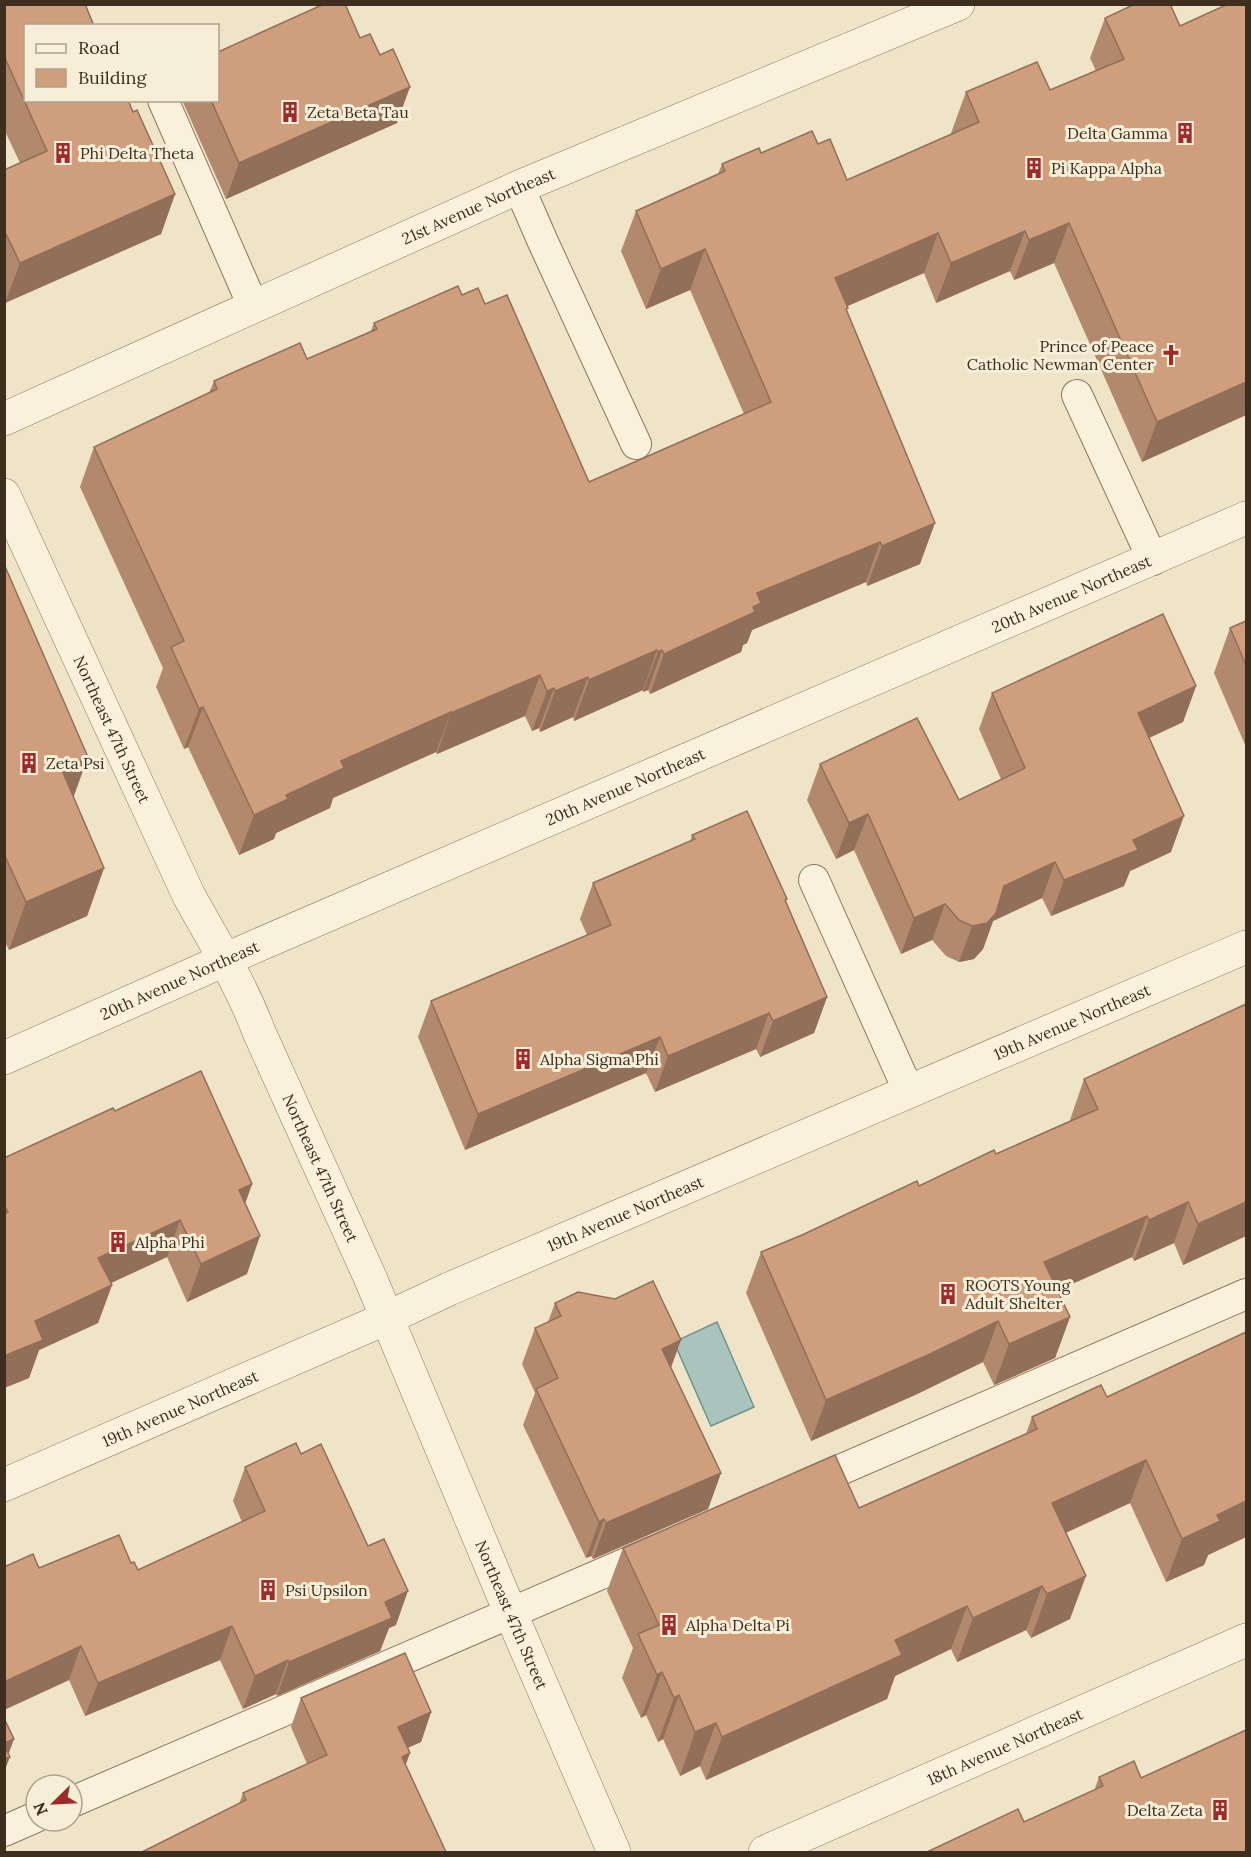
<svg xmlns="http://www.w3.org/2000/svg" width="1251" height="1857" viewBox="0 0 1251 1857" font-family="Lora,serif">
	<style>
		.water { fill: #a9c4bc; stroke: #6f938a; stroke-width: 1.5 }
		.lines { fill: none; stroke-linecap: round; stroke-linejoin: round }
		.service-casing { stroke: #8d765c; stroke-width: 32 }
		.minor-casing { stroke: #8d765c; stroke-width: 34 }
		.tertiary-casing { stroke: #8d765c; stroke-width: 34 }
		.service { stroke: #faf1dc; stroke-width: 30 }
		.minor { stroke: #faf1dc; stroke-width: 33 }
		.tertiary { stroke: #faf1dc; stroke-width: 33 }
		.wall { fill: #b2896c }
		.shaded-wall { fill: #916f58 }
		.building { fill: #cf9f7d; stroke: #916f58; stroke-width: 1.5 }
		.labels { text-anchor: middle; stroke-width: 6; stroke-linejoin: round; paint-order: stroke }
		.poi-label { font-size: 16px; fill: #3d2e20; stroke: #f7eed8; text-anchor: start }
		.street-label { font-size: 16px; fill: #3d2e20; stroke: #f7eed8 }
	</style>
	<rect width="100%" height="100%" fill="#f0e4c8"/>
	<!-- water -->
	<polygon class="water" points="717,1322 754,1407 711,1426 674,1342"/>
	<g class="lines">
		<defs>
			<g id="service">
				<polyline points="163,100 253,306"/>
				<polyline points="519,187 543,242 636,444"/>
				<polyline points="1077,395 1153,560"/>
				<polyline points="814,880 909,1092"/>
				<polyline points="803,1486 1246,1294"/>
				<polyline points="72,1802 652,1552"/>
				<polyline points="4,1831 36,1817"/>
			</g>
			<g id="minor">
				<path id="s1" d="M4 419 519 187 958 4"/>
				<path id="s2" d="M4 495 189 896C214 941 241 984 259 1032L369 1275 511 1614 614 1852"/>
				<path id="s3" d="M4 1485 387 1318 449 1289 1246 947"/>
				<path id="s4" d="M765 1852 1246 1640"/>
			</g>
			<g id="tertiary">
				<path id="s5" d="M4 1058 256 946 1246 518"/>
			</g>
		</defs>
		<!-- service casing -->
		<use href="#service" class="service-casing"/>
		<!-- minor casing -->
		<use href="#minor" class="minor-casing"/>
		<!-- tertiary casing -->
		<use href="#tertiary" class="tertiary-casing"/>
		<!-- service -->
		<use href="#service" class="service"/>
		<!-- minor -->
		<use href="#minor" class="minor"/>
		<!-- tertiary -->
		<use href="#tertiary" class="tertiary"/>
	</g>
	<!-- wall -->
	<g class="wall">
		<polygon points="4,4 133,112 175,194 161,234 5,303 4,170 20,163 4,129"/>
		<polygon points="1246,4 1246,415 1142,462 1054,263 1014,280 1010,271 936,303 924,273 847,306 847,312 920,564 867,586 866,582 752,630 747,643 743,645 741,652 650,694 648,690 643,692 643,690 574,721 573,717 540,732 539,728 532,731 525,716 437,754 436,752 333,798 330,808 276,833 274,839 239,855 188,747 184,749 156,687 163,668 80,487 94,447 209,393 214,381 307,359 371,331 374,323 462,295 485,304 589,482 744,414 690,290 646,309 621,251 636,211 718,174 722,164 761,153 818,144 847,180 952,134 951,133 966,92 1050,90 1096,71 1090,58 1105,18 1180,26"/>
		<polygon points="360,38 397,123 226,199 182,100 218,100"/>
		<polygon points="4,564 74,797 104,868 87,916 9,950 4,940"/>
		<polygon points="1246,621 1246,747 1214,673 1230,628"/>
		<polygon points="1196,686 1183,722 1149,738 1171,852 1130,871 1124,886 1051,916 1042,898 993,921 983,949 974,959 959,962 946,956 932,940 901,954 854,850 836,859 807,800 820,764 959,800 1001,779 979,729 992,693"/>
		<polygon points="692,835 786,901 827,997 814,1033 760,1057 756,1049 655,1092 646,1073 465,1150 418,1037 431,1001 587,935 580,919 593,883 690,842"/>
		<polygon points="1084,1079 1246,1236 1183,1265 1174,1243 1134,1261 1132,1257 1057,1291 1070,1317 1055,1358 994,1385 983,1362 915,1395 811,1441 746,1293 761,1252 919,1186 996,1154 1070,1121 1070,1120"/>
		<polygon points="115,1111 252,1184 245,1203 247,1274 187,1302 167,1257 111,1283 112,1285 98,1323 39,1350 29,1378 4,1388 4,1158"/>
		<polygon points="555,1303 671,1367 721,1473 708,1509 593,1559 591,1556 586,1558 523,1425 535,1393 522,1364 535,1328 548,1322"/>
		<polygon points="1246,1332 1246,1537 1208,1555 1204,1565 1166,1582 1130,1503 1066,1533 1070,1619 1031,1638 1026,1630 957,1662 951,1649 895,1676 887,1699 706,1780 700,1766 680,1776 663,1739 658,1742 646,1715 641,1718 622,1678 633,1648 607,1591 623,1548 859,1508 1026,1434 1032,1417 1107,1397"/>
		<polygon points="301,1454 396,1625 389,1628 380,1651 277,1696 276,1694 243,1709 220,1660 85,1716 69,1680 4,1710 4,1567 39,1568 131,1563 138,1570 242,1522 233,1501 245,1467"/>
		<polygon points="301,1698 431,1712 421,1742 407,1748 406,1764 239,1804 243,1793 307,1764 291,1727"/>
		<polygon points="1099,1777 1141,1778 1246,1852 1024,1822 1094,1791"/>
	</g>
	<!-- shaded-wall -->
	<g class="shaded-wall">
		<polygon points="410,87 397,123 226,199 239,163"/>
		<polygon points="175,194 161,234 5,303 20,263"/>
		<polygon points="1069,223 1054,263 1014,280 1029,240"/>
		<polygon points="1025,231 1010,271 936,303 951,263"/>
		<polygon points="938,233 924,273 820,318 835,278"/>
		<polygon points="705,249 690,290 646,309 661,269"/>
		<polygon points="1246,382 1246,415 1142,462 1157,422"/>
		<polygon points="935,523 920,564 867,586 882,546"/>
		<polygon points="880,542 866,582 752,630 747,643 743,645 741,652 650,694 664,654 757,593"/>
		<polygon points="657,650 643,690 574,721 589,680"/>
		<polygon points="662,650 648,690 643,692 658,652"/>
		<polygon points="540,675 525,716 437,754 451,713"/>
		<polygon points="588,677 573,717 540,732 555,691"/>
		<polygon points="1196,686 1183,722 1125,749 1138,713"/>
		<polygon points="554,688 539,728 532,731 547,691"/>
		<polygon points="203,707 188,747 184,749 199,709"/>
		<polygon points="451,712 436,752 333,798 330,808 276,833 274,839 239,855 254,815 341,761"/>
		<polygon points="88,757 71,804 61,768"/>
		<polygon points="868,814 854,850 836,859 849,823"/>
		<polygon points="1184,816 1171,852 1130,871 1124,886 1051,916 1064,880 1133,840"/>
		<polygon points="1055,862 1042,898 993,921 983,949 974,959 959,962 972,926 1004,886"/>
		<polygon points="104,868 87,916 9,950 26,902"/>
		<polygon points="945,904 932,940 901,954 914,918"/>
		<polygon points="827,997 814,1033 760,1057 773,1021"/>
		<polygon points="769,1013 756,1049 655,1092 668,1056"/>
		<polygon points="660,1037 646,1073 465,1150 478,1114"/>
		<polygon points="252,1184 239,1221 239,1190"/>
		<polygon points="1188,1202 1174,1243 1134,1261 1149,1220"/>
		<polygon points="1246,1202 1246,1236 1183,1265 1198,1224"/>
		<polygon points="1147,1216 1132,1257 1029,1303 1044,1262"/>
		<polygon points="180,1220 167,1257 85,1295 98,1258"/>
		<polygon points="260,1236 247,1274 187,1302 201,1264"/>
		<polygon points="112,1285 98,1323 39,1350 29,1378 4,1388 4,1356 35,1321"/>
		<polygon points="1070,1317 1055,1358 994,1385 1009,1344"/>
		<polygon points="998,1321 983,1362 915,1395 811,1441 826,1400"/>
		<polygon points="681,1340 668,1376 662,1349"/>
		<polygon points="1146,1460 1130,1503 1036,1546 1052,1503"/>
		<polygon points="721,1473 708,1509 593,1559 606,1523"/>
		<polygon points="1246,1501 1246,1537 1208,1555 1204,1565 1166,1582 1182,1539 1217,1515"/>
		<polygon points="604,1519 591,1556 586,1558 599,1522"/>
		<polygon points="1086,1576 1070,1619 1031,1638 1047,1594"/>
		<polygon points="1042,1586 1026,1630 957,1662 973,1618"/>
		<polygon points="408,1591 396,1625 389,1628 380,1651 277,1696 289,1662 385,1602"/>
		<polygon points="967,1606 951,1649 895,1676 887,1699 706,1780 722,1737 895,1640"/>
		<polygon points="232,1626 220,1660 85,1716 98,1683"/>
		<polygon points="81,1646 69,1680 4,1710 4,1682"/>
		<polygon points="288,1660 276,1694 243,1709 255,1676"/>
		<polygon points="662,1672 646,1715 641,1718 657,1675"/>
		<polygon points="679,1695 663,1739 658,1742 674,1698"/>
		<polygon points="431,1712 421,1742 387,1757 398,1727"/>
		<polygon points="716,1723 700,1766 680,1776 695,1732"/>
		<polygon points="14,1739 7,1758 10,1757 4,1772 4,1743"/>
		<polygon points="410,1753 399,1783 402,1757"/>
	</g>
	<!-- building -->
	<g class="building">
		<polygon points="4,4 85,4 94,26 26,26 26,100 128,100 133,112 137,110 175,194 20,263 4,230 4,170 47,151 4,56"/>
		<polygon points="324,4 345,4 360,38 370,34 380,55 393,49 410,87 239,163 211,100 218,100 218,52"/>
		<polygon points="1135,4 1170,4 1180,26 1228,4 1246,4 1246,382 1157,422 1069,223 1029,240 1025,231 951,263 938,233 835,278 848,308 846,309 935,523 882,546 880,542 757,593 761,603 753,607 755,612 664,654 662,650 658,652 657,650 589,680 588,677 555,691 554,688 547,691 540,675 451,713 451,712 341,761 344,768 286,795 288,799 254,815 203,707 199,709 171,647 184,641 94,447 217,389 214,381 300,343 307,359 377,329 374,323 458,286 462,295 478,288 485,304 507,295 589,482 771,402 705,249 661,269 636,211 725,171 722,164 759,148 761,153 812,131 818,144 830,139 847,180 979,122 966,92 1037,62 1050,90 1124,59 1105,18"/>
		<polygon points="4,564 88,757 61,768 104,868 26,902 4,854"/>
		<polygon points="1163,614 1196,686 1138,713 1184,816 1133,840 1138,850 1064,880 1055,862 1004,886 996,913 987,923 972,926 959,920 945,904 914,918 868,814 849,823 820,764 917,718 959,800 1025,768 992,693"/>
		<polygon points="1246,621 1246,665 1230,628"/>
		<polygon points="747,811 787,899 785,900 827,997 773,1021 769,1013 668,1056 660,1037 478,1114 431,1001 611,925 593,883 695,839 692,835"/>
		<polygon points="1246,1004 1246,1202 1198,1224 1188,1202 1149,1220 1147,1216 1044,1262 1070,1317 1009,1344 998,1321 930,1354 826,1400 761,1252 802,1235 917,1181 919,1186 994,1150 996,1154 1098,1109 1084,1079"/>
		<polygon points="201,1071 252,1184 239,1190 260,1236 201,1264 180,1220 98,1258 112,1285 35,1321 43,1340 4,1356 4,1214 8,1212 4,1205 4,1158 113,1108 115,1111"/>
		<polygon points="653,1281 681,1340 662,1349 721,1473 606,1523 604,1519 599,1522 536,1389 558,1378 535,1328 561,1316 555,1303 578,1292 615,1299"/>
		<polygon points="1246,1332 1246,1501 1217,1515 1220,1521 1182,1539 1146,1460 1052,1503 1086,1576 1047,1594 1042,1586 973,1618 967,1606 895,1640 902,1655 722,1737 716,1723 695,1732 679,1695 674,1698 662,1672 657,1675 638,1634 659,1625 623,1548 835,1455 859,1508 1037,1429 1032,1417 1101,1385 1107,1397"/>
		<polygon points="296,1443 301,1454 321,1444 368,1546 384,1539 408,1591 385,1602 392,1618 289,1662 288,1660 255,1676 232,1626 98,1683 81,1646 4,1682 4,1567 33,1554 39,1568 119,1535 131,1563 134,1562 138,1570 265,1511 245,1467"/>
		<polygon points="405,1653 431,1712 398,1727 410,1753 402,1757 446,1852 142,1852 246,1800 243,1793 327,1755 301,1698"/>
		<polygon points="4,1718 14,1739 4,1743"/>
		<polygon points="1246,1730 1246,1852 927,1852 1018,1809 1024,1822 1103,1786 1099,1777 1134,1761 1141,1778"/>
		<polygon points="4,1745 10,1757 4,1759"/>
	</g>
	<!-- icons -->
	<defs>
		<symbol id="building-bare" viewBox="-9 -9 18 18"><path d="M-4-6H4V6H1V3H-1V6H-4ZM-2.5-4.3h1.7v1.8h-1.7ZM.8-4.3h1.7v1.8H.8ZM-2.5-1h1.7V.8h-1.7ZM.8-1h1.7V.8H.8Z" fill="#9e2a2b" stroke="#f7eed8" stroke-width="2.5" paint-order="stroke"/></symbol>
		<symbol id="church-bare" viewBox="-9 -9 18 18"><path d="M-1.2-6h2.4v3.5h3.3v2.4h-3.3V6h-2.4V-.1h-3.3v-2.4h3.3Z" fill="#9e2a2b" stroke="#f7eed8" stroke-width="2.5" paint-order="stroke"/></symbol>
	</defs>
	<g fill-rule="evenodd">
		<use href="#building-bare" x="275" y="97" width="30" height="30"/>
		<use href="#building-bare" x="1170" y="118" width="30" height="30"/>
		<use href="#building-bare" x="48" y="138" width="30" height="30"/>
		<use href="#building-bare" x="1019" y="153" width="30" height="30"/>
		<use href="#church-bare" x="1156" y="340" width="30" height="30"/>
		<use href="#building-bare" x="14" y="748" width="30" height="30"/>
		<use href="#building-bare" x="508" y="1044" width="30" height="30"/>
		<use href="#building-bare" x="103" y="1227" width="30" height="30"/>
		<use href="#building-bare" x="933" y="1279" width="30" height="30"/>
		<use href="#building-bare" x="253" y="1575" width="30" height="30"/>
		<use href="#building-bare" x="654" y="1610" width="30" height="30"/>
		<use href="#building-bare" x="1205" y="1795" width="30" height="30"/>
	</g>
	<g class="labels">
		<!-- poi labels -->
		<g class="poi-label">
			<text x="307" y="118">Zeta Beta Tau</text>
			<text x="1168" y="139" text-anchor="end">Delta Gamma</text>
			<text x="80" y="159">Phi Delta Theta</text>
			<text x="1051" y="174">Pi Kappa Alpha</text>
			<text x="1154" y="352" text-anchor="end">Prince of Peace<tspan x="1154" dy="18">Catholic Newman Center</tspan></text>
			<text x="46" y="769">Zeta Psi</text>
			<text x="540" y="1065">Alpha Sigma Phi</text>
			<text x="135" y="1248">Alpha Phi</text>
			<text x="965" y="1291">ROOTS Young<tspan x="965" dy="18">Adult Shelter</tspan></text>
			<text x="285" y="1596">Psi Upsilon</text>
			<text x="686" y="1631">Alpha Delta Pi</text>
			<text x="1203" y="1816" text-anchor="end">Delta Zeta</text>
		</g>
		<!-- street labels -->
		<g class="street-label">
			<text dy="6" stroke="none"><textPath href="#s1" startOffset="520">21st Avenue Northeast</textPath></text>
			<text dy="6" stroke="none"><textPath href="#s5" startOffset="1164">20th Avenue Northeast</textPath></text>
			<text dy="6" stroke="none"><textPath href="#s2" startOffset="258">Northeast 47th Street</textPath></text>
			<text dy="6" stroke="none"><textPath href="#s5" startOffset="678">20th Avenue Northeast</textPath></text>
			<text dy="6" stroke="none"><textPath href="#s5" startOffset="192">20th Avenue Northeast</textPath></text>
			<text dy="6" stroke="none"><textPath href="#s3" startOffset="1164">19th Avenue Northeast</textPath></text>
			<text dy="6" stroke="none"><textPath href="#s2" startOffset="744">Northeast 47th Street</textPath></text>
			<text dy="6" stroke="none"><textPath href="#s3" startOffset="678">19th Avenue Northeast</textPath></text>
			<text dy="6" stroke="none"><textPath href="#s3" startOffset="192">19th Avenue Northeast</textPath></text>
			<text dy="6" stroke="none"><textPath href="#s2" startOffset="1230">Northeast 47th Street</textPath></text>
			<text dy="6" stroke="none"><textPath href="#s4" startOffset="262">18th Avenue Northeast</textPath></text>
		</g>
	</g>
	<!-- border -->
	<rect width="1251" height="1857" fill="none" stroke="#3d2e20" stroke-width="12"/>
	<!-- legend -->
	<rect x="24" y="24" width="195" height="78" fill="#f7eed8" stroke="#ada18e" stroke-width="1.5"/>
	<rect x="36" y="44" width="30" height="9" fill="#faf1dc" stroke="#ada18e" stroke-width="1.5"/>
	<text x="78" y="54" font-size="18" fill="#3d2e20">Road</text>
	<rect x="36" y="69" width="30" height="18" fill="#cf9f7d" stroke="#ada18e" stroke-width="1.5"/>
	<text x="78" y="84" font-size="18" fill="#3d2e20">Building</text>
	<!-- north arrow -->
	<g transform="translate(54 1803) rotate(246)"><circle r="28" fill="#f7eed8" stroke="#ada18e" stroke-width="1.5"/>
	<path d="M0-4.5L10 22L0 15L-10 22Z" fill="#9e2a2b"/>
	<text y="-9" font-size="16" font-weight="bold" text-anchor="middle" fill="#3d2e20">N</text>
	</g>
</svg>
